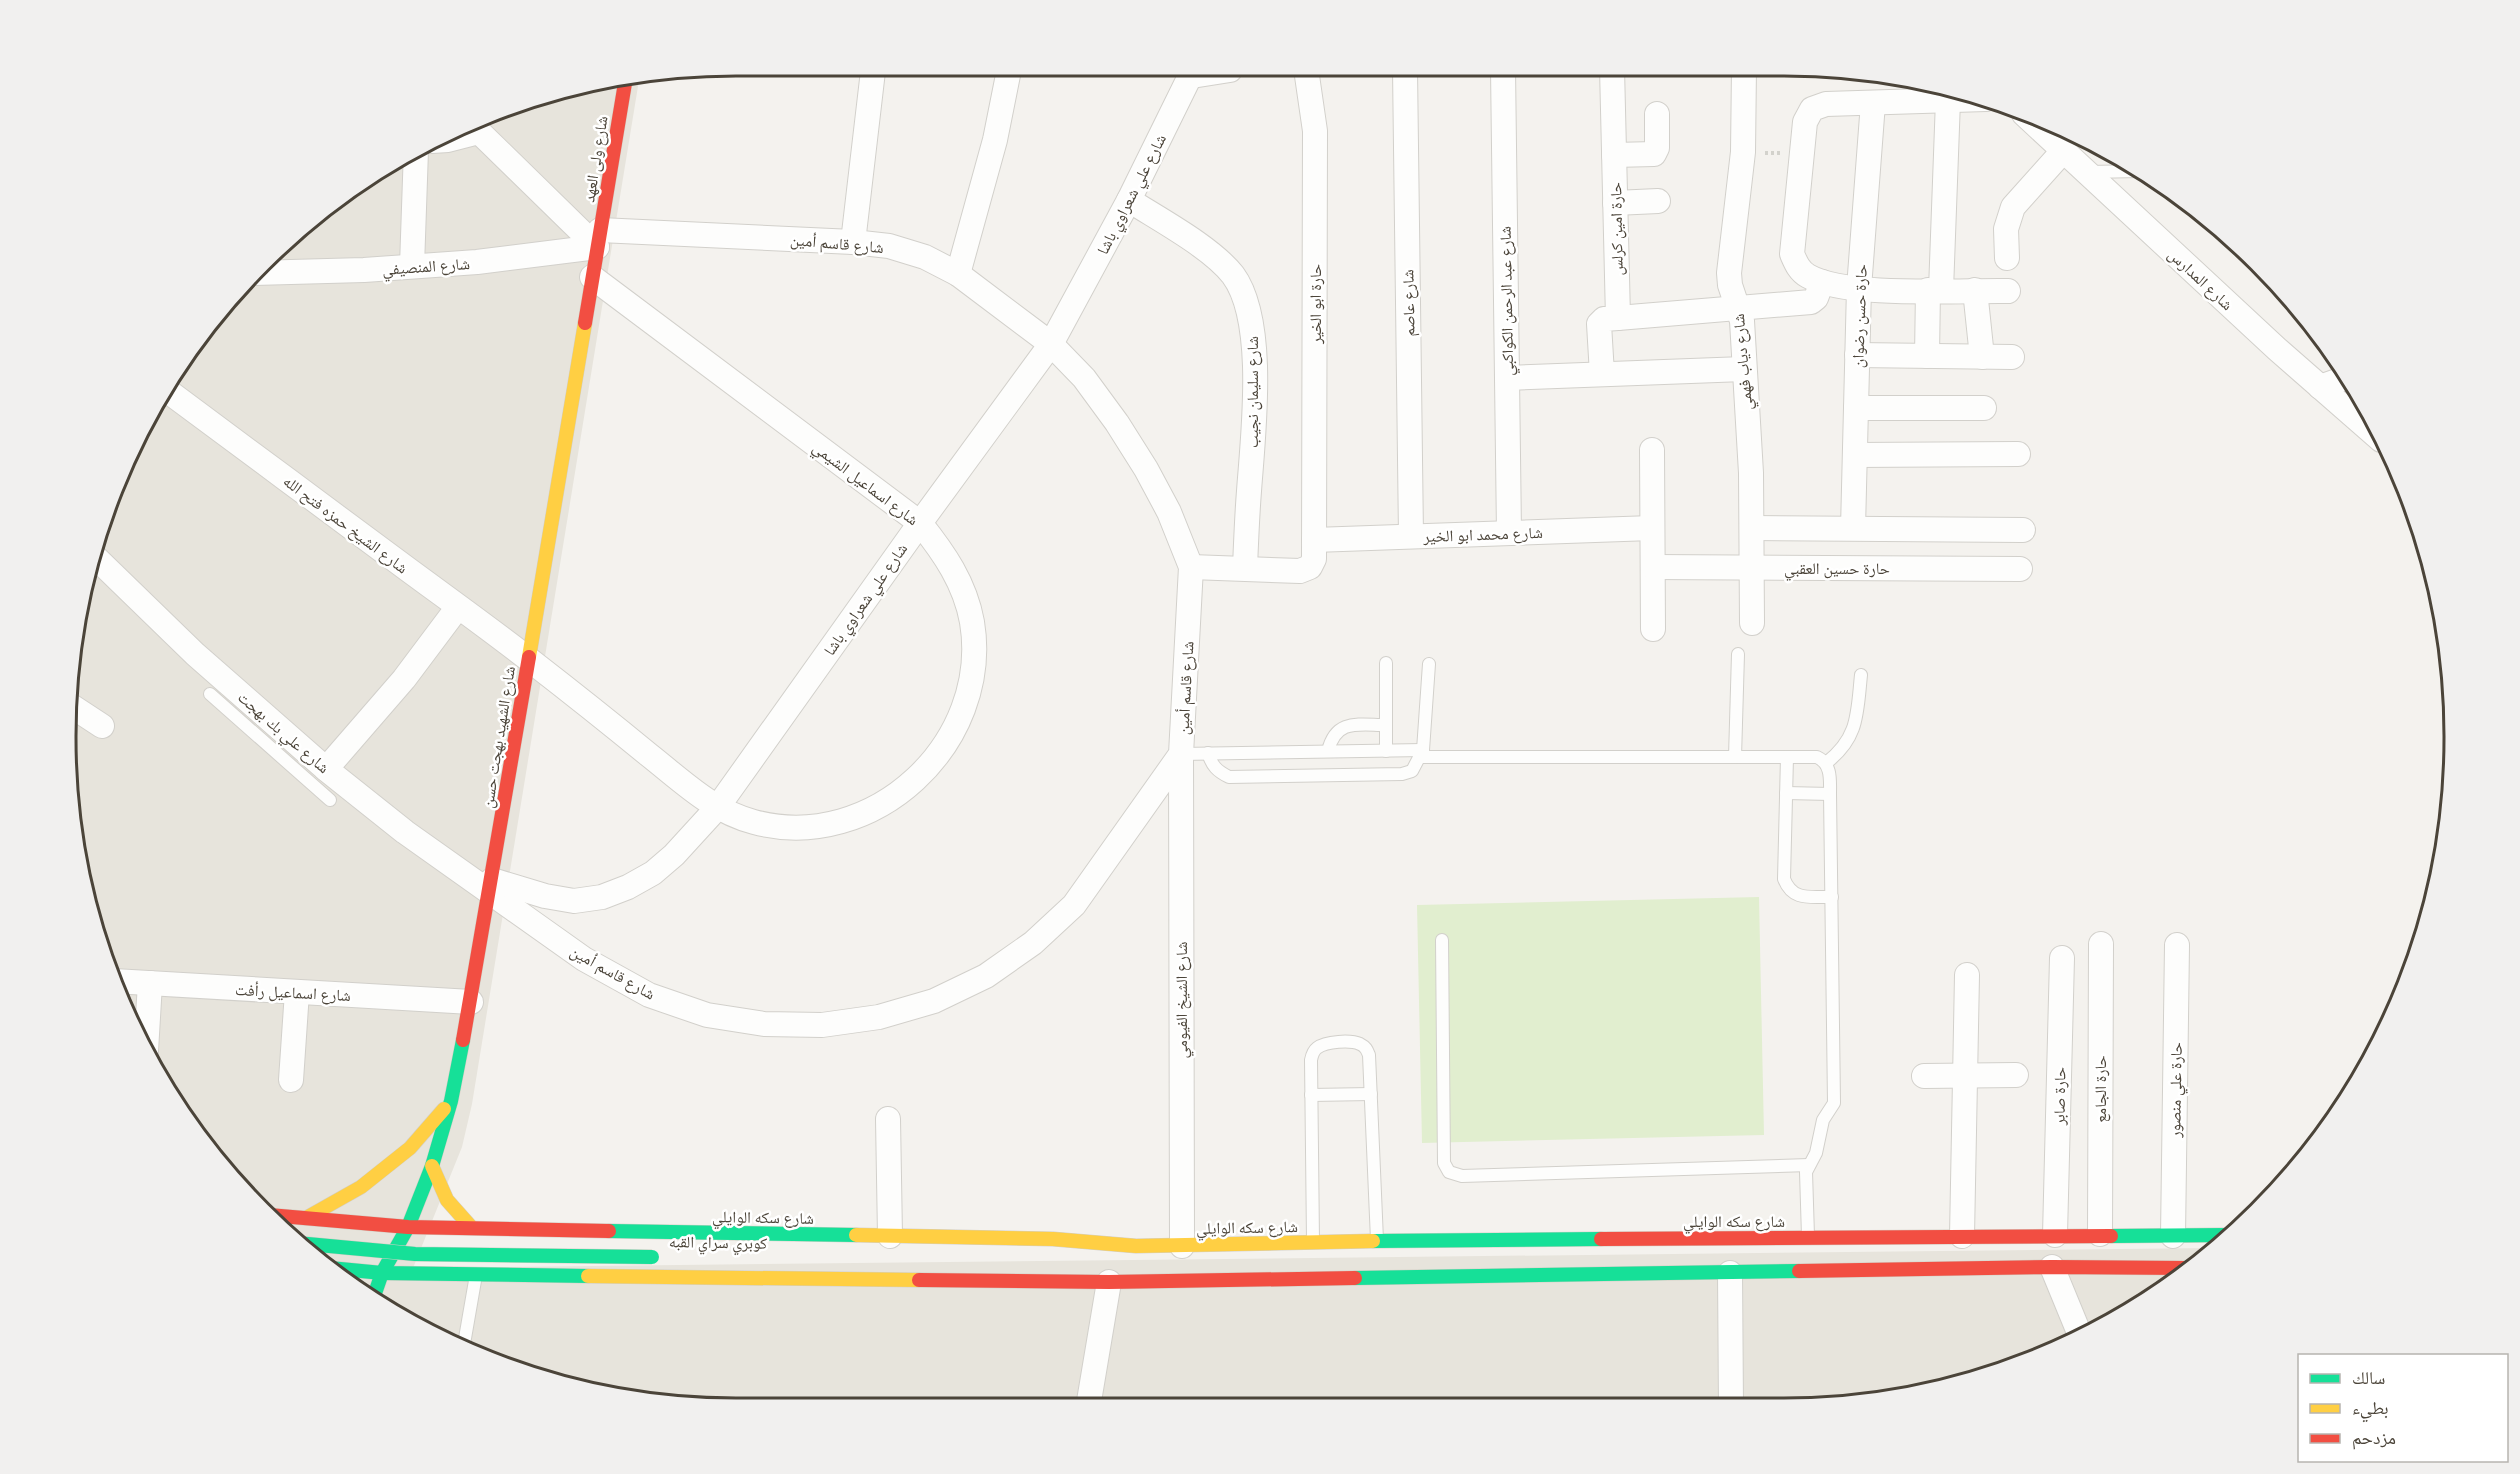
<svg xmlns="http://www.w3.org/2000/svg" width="2520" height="1474" viewBox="0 0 2520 1474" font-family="Overpass,'Noto Naskh Arabic',sans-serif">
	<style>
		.residential { fill: #e7e4dc }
		.green { fill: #e1eecf }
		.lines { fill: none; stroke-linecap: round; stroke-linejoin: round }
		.lane-casing { stroke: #d2d0cb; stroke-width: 14 }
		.street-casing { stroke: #d2d0cb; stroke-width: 26 }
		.fast-casing { stroke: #d3cfc5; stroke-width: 15 }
		.slow-casing { stroke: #d3cfc5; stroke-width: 15 }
		.jam-casing { stroke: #d3cfc5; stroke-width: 15 }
		.path { stroke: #d3d2cc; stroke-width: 4; stroke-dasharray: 3 3; stroke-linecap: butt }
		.lane { stroke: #fdfdfc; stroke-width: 12 }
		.street { stroke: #fdfdfc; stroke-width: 24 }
		.fast { stroke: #16e098; stroke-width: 14 }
		.slow { stroke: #ffcf43; stroke-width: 14 }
		.jam { stroke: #f24e42; stroke-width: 14 }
		.fast-bridge-casing { stroke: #d3cfc5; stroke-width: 15; stroke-linecap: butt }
		.fast-bridge { stroke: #16e098; stroke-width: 14 }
		.labels { text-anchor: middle; stroke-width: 5; stroke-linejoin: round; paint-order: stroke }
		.street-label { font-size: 16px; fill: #4b4439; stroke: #fff }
		.rim { fill: none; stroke: #4b4439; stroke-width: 3 }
	</style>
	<rect width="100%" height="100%" fill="#f4f2ee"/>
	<!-- residential -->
	<polygon class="residential" points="640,74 472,1104 462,1147 413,1268 2210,1248 2119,1318 1998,1372 1827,1407 693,1407 522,1372 364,1295 294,1241 205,1146 156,1072 102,953 67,781 72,650 89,563 135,441 168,383 179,364 262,263 329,204 440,135 522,102"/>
	<!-- green -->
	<polygon class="green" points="1759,897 1764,1135 1422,1143 1417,905"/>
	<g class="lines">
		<defs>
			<g id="lane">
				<polyline points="2089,172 2140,171"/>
				<polyline points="210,694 330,800"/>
				<path d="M1328 751C1336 718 1359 725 1386 725"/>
				<polyline points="1386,751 1386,663"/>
				<path d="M1208 753C1212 766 1217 771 1229 777L1402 774 1412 771 1423 750 1429 664"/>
				<polyline points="1181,754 1423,750"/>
				<path d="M1421 757H1817C1832 764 1830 780 1830 794L1834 1103 1823 1120 1816 1153 1806 1172 1808 1236"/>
				<polyline points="1735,757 1738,654"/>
				<path d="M1787 757 1784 879C1793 902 1811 896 1832 897"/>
				<path d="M1826 763C1859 738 1857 713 1861 675"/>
				<polyline points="1786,793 1830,794"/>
				<polyline points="1442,940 1444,1163 1449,1172 1462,1176 1809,1165"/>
				<polyline points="2372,1051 2375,1046"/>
				<polyline points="1311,1095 1371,1094"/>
				<path d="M1313 1241 1311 1060C1312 1055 1313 1051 1317 1048 1326 1041 1351 1040 1360 1044 1366 1047 1367 1050 1369 1055L1377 1240"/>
				<polyline points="464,1344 476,1275"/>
			</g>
			<g id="street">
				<polyline points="1744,68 1743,152 1729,273 1730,285 1742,321 1751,473 1752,623"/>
				<polyline points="1405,69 1411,536"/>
				<polyline points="1503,69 1509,533"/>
				<polyline points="1192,76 1230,70"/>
				<path d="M1986 99 1826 104 1812 109 1805 122 1792 254C1796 263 1799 271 1808 276 1846 298 1961 290 2008 291"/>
				<polyline points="2024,114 2277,349 2381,440"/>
				<polyline points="470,123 597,247"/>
				<polyline points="432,141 448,140 479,132"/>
				<polyline points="1614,155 1654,154 1657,148 1657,114"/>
				<path d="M1129 200C1160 220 1211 247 1233 275 1267 321 1253 435 1249 491 1247 516 1246 542 1245 568"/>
				<polyline points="1615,203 1658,201"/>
				<polyline points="853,242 873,71"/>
				<polyline points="2007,258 2006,229 2013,207 2064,150"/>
				<polyline points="412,266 416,150"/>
				<polyline points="254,273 364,270 477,262 597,247"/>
				<polyline points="958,274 995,140 1009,70"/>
				<polyline points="1941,290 1948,100"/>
				<polyline points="1975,290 1982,357"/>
				<polyline points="1618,318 1811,302 1816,298 1822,282"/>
				<polyline points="1857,355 2012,357"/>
				<polyline points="1927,356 1928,290"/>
				<polyline points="1602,374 1599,324 1604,319 1618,318 1612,68"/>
				<polyline points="1507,378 1744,369"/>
				<polyline points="2320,387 2348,377"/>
				<path d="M165 389C245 449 326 508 406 568 448 599 490 629 531 661 571 692 610 723 649 755 682 781 712 811 754 822 873 854 992 743 972 622 965 583 944 553 920 523L592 277"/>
				<polyline points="1856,408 1984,408"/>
				<polyline points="1652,450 1653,629"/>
				<polyline points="1855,455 2018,454"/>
				<polyline points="1752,528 2023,530"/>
				<polyline points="1853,528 1859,288 1873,103"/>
				<polyline points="1314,540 1652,528"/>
				<polyline points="92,554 195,654 326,769 405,832 584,959 649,995 707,1015 764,1024 822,1025 879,1017 934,1001 986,976 1033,943 1074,905 1181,754 1191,567 1169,512 1146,469 1117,423 1084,378 1051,344 958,274 925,257 889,246 853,242 600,230"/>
				<polyline points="1191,567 1300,571 1310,567 1314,559 1315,131 1306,69"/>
				<polyline points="1653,567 2020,569"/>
				<polyline points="70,705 102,726"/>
				<polyline points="1181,754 1182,1246"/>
				<polyline points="326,769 404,679 458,607"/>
				<polyline points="492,880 545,896 574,901 602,897 628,887 653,873 674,855 717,808 920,523 1051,344 1129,200 1193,70"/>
				<polyline points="114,981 471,1002"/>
				<polyline points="146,1051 150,983"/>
				<polyline points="1924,1076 2016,1075"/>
				<polyline points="291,1080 297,992"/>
				<polyline points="888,1119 890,1236"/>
				<polyline points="2100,1234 2101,944"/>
				<polyline points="2055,1235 2062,958"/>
				<polyline points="1962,1236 1967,975"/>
				<polyline points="2173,1236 2177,945"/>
				<polyline points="2052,1267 2080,1335"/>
				<polyline points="1730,1273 1731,1407"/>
				<polyline points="1088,1407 1109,1282"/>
			</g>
			<g id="fast">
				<polyline points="609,1231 856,1235"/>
				<polyline points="2111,1236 2227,1235"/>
				<polyline points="1373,1241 1601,1239"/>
				<polyline points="330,1268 382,1273 588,1276"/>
				<polyline points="1355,1278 1799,1271"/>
				<polyline points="373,1299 382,1273 408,1227 432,1166 451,1101 463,1040"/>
			</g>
			<g id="slow">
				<polyline points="529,657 585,323"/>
				<polyline points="432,1166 447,1200 471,1227"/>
				<polyline points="306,1218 361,1187 410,1148 444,1109"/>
				<polyline points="856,1235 1053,1239 1136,1246 1373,1241"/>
				<polyline points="588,1276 919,1280"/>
			</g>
			<g id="jam">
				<polyline points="585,323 626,77"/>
				<polyline points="463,1040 529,657"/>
				<polyline points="269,1215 408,1227 609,1231"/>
				<polyline points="1601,1239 2111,1236"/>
				<polyline points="1799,1271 2052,1267 2185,1268"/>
				<polyline points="919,1280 1109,1282 1355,1278"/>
			</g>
		</defs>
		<!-- lane casing -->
		<use href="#lane" class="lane-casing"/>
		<!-- street casing -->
		<use href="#street" class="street-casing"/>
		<!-- fast casing -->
		<use href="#fast" class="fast-casing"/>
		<!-- slow casing -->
		<use href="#slow" class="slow-casing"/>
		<!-- jam casing -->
		<use href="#jam" class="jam-casing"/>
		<!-- path -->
		<polyline class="path" points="1765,153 1781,153"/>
		<!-- lane -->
		<use href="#lane" class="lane"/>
		<!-- street -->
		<use href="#street" class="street"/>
		<!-- fast -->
		<use href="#fast" class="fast"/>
		<!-- slow -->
		<use href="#slow" class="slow"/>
		<!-- jam -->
		<use href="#jam" class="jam"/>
		<defs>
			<polyline id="fast-bridge" points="297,1243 415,1254 652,1257"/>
		</defs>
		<!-- fast-bridge casing -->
		<use href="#fast-bridge" class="fast-bridge-casing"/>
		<!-- fast-bridge -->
		<use href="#fast-bridge" class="fast-bridge"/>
	</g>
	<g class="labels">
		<!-- street labels -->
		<g class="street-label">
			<text transform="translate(595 159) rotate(-81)" y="6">شارع ولى العهد</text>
			<text transform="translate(1131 194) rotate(-63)" y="6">شارع علي شعراوي باشا</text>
			<text transform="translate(1616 229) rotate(-91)" y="6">حارة امين كرلس</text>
			<text transform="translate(837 243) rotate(5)" y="6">شارع قاسم أمين</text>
			<text transform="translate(426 266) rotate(-4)" y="6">شارع المنصيفي</text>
			<text transform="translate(2201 279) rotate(43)" y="6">شارع المدارس</text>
			<text transform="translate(1506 301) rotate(-91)" y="6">شارع عبد الرحمن الكواكبي</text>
			<text transform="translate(1408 303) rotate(-91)" y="6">شارع عاصم</text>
			<text transform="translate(1315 304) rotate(-90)" y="6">حارة ابو الخير</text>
			<text transform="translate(1859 316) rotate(-88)" y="6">حارة حسن رضوان</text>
			<text transform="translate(1742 362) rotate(-95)" y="6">شارع دياب فهمي</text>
			<text transform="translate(1252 392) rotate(-90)" y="6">شارع سليمان نجيب</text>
			<text transform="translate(866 483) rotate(37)" y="6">شارع اسماعيل الشيمي</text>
			<text transform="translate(346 524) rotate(37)" y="6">شارع الشيخ حمزه فتح الله</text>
			<text transform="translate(1483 534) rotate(-2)" y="6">شارع محمد ابو الخير</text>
			<text x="1837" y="574">حارة حسين العقبي</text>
			<text transform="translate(865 599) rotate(-55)" y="6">شارع علي شعراوي باشا</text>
			<text transform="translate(1185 688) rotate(-87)" y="6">شارع قاسم أمين</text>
			<text transform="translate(284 732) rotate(41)" y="6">شارع علي بك بهجت</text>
			<text transform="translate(498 737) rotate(-81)" y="6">شارع الشهيد بهجت حسن</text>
			<text transform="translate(613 972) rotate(29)" y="6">شارع قاسم أمين</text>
			<text transform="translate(293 992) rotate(3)" y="6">شارع اسماعيل رأفت</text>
			<text transform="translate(1181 1000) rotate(-90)" y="6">شارع الشيخ الفيومي</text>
			<text transform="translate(2100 1089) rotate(-90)" y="6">حارة الجامع</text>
			<text transform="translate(2175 1090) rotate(-89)" y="6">حارة علي منصور</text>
			<text transform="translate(2059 1096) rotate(-89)" y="6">حارة صابر</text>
			<text transform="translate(763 1217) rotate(1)" y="6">شارع سكه الوايلي</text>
			<text x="1734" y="1227">شارع سكه الوايلي</text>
			<text transform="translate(1247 1227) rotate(-1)" y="6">شارع سكه الوايلي</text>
			<text transform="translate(718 1242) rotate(1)" y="6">كوبري سراي القبه</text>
		</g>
	</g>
	<!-- crop -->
	<path d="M0 0H2520V1474H0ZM736 76H1784A660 660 0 0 1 2444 736V738A660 660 0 0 1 1784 1398H736A660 660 0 0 1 76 738V736A660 660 0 0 1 736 76Z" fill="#f1f0ef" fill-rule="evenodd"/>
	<path class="rim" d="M736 76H1784A660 660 0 0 1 2444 736V738A660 660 0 0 1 1784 1398H736A660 660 0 0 1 76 738V736A660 660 0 0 1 736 76Z"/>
	<!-- legend -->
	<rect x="2298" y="1354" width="210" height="108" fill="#ffffff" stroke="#b7b4b0" stroke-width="1.5"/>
	<rect x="2310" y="1374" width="30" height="9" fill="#16e098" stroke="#b7b4b0" stroke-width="1.5"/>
	<text x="2352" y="1384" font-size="18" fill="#4b4439">سالك</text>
	<rect x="2310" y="1404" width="30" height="9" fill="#ffcf43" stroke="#b7b4b0" stroke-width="1.5"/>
	<text x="2352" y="1414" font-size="18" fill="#4b4439">بطيء</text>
	<rect x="2310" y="1434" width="30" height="9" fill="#f24e42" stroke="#b7b4b0" stroke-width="1.5"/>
	<text x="2352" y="1444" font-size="18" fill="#4b4439">مزدحم</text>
</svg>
